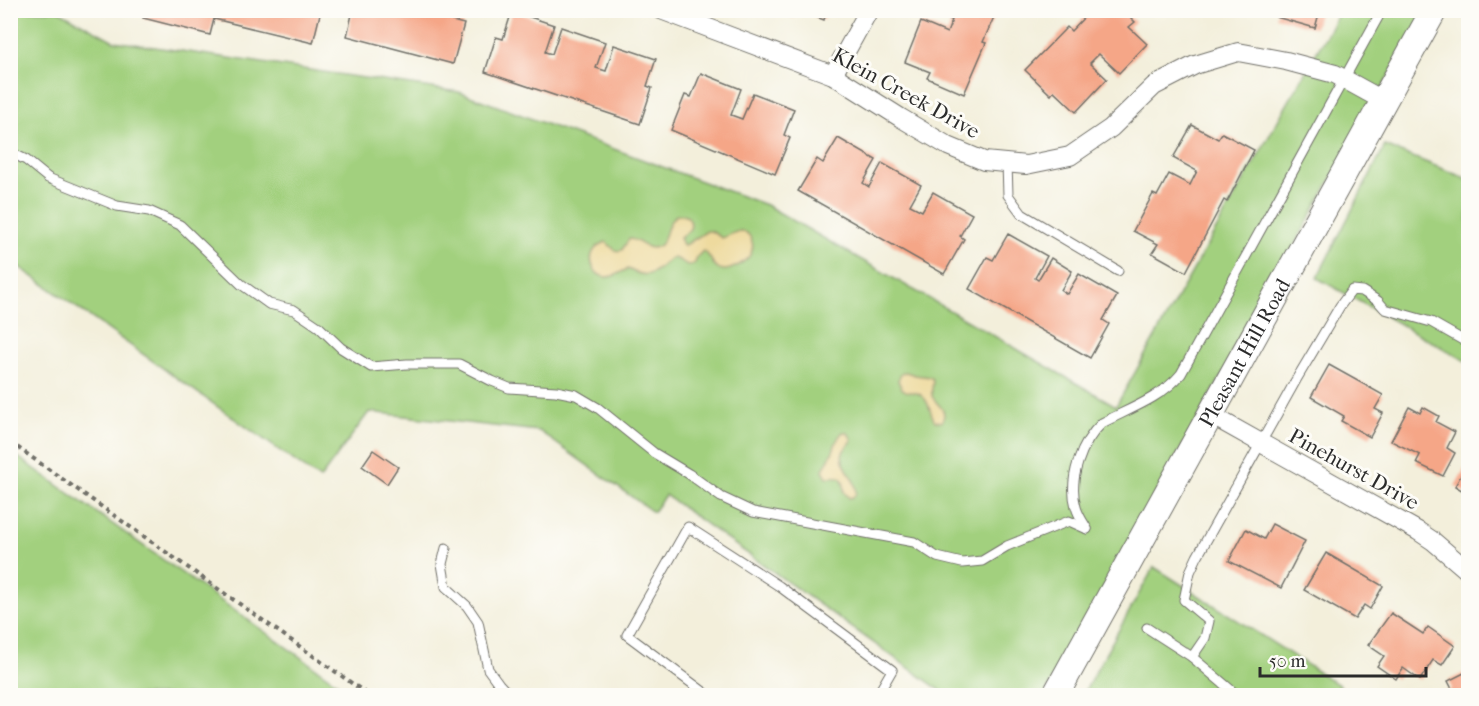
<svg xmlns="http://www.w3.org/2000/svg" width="1479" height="706" viewBox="0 0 1479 706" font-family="'IM FELL French Canon',serif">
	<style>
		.green { fill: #a2d07e; stroke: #667e54; stroke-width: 1.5 }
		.sand { fill: #eeda9e; stroke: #8c8264; stroke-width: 1.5 }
		.building { fill: #f5a687 }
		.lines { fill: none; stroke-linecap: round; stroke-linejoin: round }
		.lane-casing { stroke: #717069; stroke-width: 11 }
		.street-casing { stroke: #717069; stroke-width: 20 }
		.secondary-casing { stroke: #717069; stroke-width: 28 }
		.path { stroke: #717069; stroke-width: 4; stroke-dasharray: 4.5 4.5; stroke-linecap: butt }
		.lane { stroke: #fff; stroke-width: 9 }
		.street { stroke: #fff; stroke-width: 18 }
		.secondary { stroke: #fff; stroke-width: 26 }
		.labels { text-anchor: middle; stroke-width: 6; stroke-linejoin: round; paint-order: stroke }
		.street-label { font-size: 21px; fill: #2b2b2b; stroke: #fdfcf7 }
	</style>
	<rect width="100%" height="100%" fill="#fdfcf7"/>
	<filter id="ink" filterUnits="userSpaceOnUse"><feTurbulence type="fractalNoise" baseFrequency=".0167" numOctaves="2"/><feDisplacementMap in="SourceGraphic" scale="12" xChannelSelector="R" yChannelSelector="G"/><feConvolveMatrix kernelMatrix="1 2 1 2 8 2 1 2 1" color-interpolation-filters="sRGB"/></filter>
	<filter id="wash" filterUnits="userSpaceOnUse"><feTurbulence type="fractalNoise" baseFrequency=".008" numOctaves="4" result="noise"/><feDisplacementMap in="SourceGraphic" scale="24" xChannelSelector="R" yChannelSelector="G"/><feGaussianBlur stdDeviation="1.35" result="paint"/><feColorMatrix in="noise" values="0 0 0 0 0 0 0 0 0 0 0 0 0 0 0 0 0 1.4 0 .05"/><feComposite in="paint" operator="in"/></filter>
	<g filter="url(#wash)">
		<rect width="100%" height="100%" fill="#f3efdb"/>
		<!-- green -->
		<g class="green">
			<polygon points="11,11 59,11 114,41 459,92 766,205 1116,406 1340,11 1425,11 1044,695 947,695 665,495 653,512 539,431 369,412 320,479 11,261"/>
			<polygon points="1385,146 1468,179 1468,362 1317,278"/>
			<polygon points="10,452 11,452 354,695 11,695"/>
			<polygon points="1154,567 1339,685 1349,695 1082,696"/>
		</g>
		<!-- sand -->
		<g class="sand">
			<path d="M677 215H682L688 217C695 227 688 232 680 238L683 245 687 244 707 231H711L722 238C729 236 733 232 740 231 751 231 755 245 751 253 748 261 731 271 723 270 711 268 712 255 703 251L697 257 695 263C685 270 682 257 671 258 654 272 650 281 628 269 620 272 613 278 605 277 591 274 587 256 597 247 599 245 604 243 606 242 612 246 614 253 622 250L629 239C639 239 646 251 656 247 668 244 664 222 677 215Z"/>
			<path d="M906 372 915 375 930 377 933 380C933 385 931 391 932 396 936 405 950 410 941 422L935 421C930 414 930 404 924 398 914 386 904 400 898 380L902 373Z"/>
			<path d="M843 432 848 433 852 440C850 445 845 448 843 452 838 464 858 478 856 494L853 497 849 498 844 492C844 477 842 475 827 477L823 470C826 464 830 457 833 451 836 443 837 437 843 432Z"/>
		</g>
		<g id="blocks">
			<!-- building -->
			<g class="building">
				<polygon points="145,10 321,10 313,43 214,19 210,35 143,18"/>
				<polygon points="353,10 405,10 405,12 418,15 419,10 454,10 452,21 464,24 453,64 347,36"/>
				<polygon points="774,10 797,10 794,18"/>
				<polygon points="798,10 827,10 824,20"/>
				<polygon points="930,10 997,10 983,42 986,43 964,94 927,78 930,72 905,62 921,22 947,33 952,20"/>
				<polygon points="1091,10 1123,10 1135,22 1129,27 1147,44 1119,73 1099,54 1090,63 1107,79 1076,112 1054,91 1051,95 1025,70 1067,27 1071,31"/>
				<polygon points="1278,10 1320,10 1315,28 1276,17"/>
				<polygon points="512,11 554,25 545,52 552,54 561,27 605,42 596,68 606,71 614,45 656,59 647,86 652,88 640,124 485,72 496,37 503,39"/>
				<polygon points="701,73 741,89 731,115 742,119 753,93 794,109 784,135 790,138 775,174 671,130 685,95 691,97"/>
				<polygon points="1192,125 1218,139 1222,133 1254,150 1227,202 1224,200 1186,272 1152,253 1158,244 1133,231 1153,194 1157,196 1169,174 1190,185 1197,171 1173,158"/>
				<polygon points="838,138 876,160 863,183 869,187 882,163 921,185 910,205 922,211 933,192 972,214 960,236 964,239 944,274 798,191 817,159 823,163"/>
				<polygon points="1008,234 1047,256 1035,278 1038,280 1051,258 1072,271 1061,290 1067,294 1079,274 1117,296 1103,320 1109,324 1090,358 969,289 987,257 993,260"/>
				<polygon points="1329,365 1383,395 1375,409 1383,413 1370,437 1341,421 1344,416 1311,397"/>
				<polygon points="1409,407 1420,413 1423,407 1439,416 1436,422 1455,432 1447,448 1455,453 1443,476 1416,463 1420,455 1391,441"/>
				<polygon points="373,450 398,467 387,484 362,466"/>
				<polygon points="1468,463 1468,494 1455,486"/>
				<polygon points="1272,524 1305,541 1281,588 1229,561 1246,529 1264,539"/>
				<polygon points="1326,553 1383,586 1370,609 1364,605 1355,619 1304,590"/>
				<polygon points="1391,613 1423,634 1428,627 1455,646 1442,665 1433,660 1420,680 1403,668 1396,679 1377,666 1384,656 1368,645"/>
				<polygon points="1468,671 1468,696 1437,696 1452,689 1448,681"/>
			</g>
		</g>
	</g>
	<g filter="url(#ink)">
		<use href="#blocks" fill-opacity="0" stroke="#717069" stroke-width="1.5"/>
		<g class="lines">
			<defs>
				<g id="lane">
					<polyline points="10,152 26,160 48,178 117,206 149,211 180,225 241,284 269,304 294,310 319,327 341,348 371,367 407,364 459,364 492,381 509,388 556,391 576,395 598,408 654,453 689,474 721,497 753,512 914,542 937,557 962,563 982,561 1007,546 1069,521 1087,529"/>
					<polyline points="1007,163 1008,195 1022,214 1118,271"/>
					<path d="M1087 529C1083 522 1078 515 1076 507 1068 479 1081 443 1102 423 1129 409 1161 398 1181 374L1382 10"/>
					<polyline points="446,548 442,564 446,587 467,606 478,622 488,669 499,684 510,696"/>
					<polyline points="1147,628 1192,657 1205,638 1209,621 1184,600 1190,572 1197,557 1296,380 1340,306 1352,290 1362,291 1378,301 1385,309 1431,322 1468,343"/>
					<polyline points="1192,657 1232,691 1235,696"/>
					<polyline points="709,696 627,635 688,527 779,586 892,670 877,696"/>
				</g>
				<g id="street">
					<polyline points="661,10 833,75 901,118 948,146 984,161 1026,165 1070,156 1111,128 1154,86 1195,65 1238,52 1286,61 1335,74 1384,101"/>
					<polyline points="833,75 869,10"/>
					<polyline points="1211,415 1418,531 1433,541 1468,571"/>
				</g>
				<g id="secondary">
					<path id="s1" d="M1055 696 1434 10"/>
				</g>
			</defs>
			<!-- lane casing -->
			<use href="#lane" class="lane-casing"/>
			<!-- street casing -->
			<use href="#street" class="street-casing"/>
			<!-- secondary casing -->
			<use href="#secondary" class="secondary-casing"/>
			<!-- path -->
			<polyline class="path" points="10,442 370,696"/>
			<!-- lane -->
			<use href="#lane" class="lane"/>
			<!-- street -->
			<use href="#street" class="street"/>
			<!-- secondary -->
			<use href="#secondary" class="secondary"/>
		</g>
	</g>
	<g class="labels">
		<!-- street labels -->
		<g class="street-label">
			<text transform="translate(906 93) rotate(29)" y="7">Klein Creek Drive</text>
			<text dy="7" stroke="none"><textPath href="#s1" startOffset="392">Pleasant Hill Road</textPath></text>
			<text transform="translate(1354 469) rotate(29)" y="7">Pinehurst Drive</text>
		</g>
	</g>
	<!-- margin -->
	<rect width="1479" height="706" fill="none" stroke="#fdfcf7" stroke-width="36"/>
	<!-- scale -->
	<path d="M1260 667v9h166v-9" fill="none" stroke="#2b2b2b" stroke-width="3"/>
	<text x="1269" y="667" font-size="18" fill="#2b2b2b" stroke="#fdfcf7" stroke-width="4.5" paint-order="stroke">50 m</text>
</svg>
